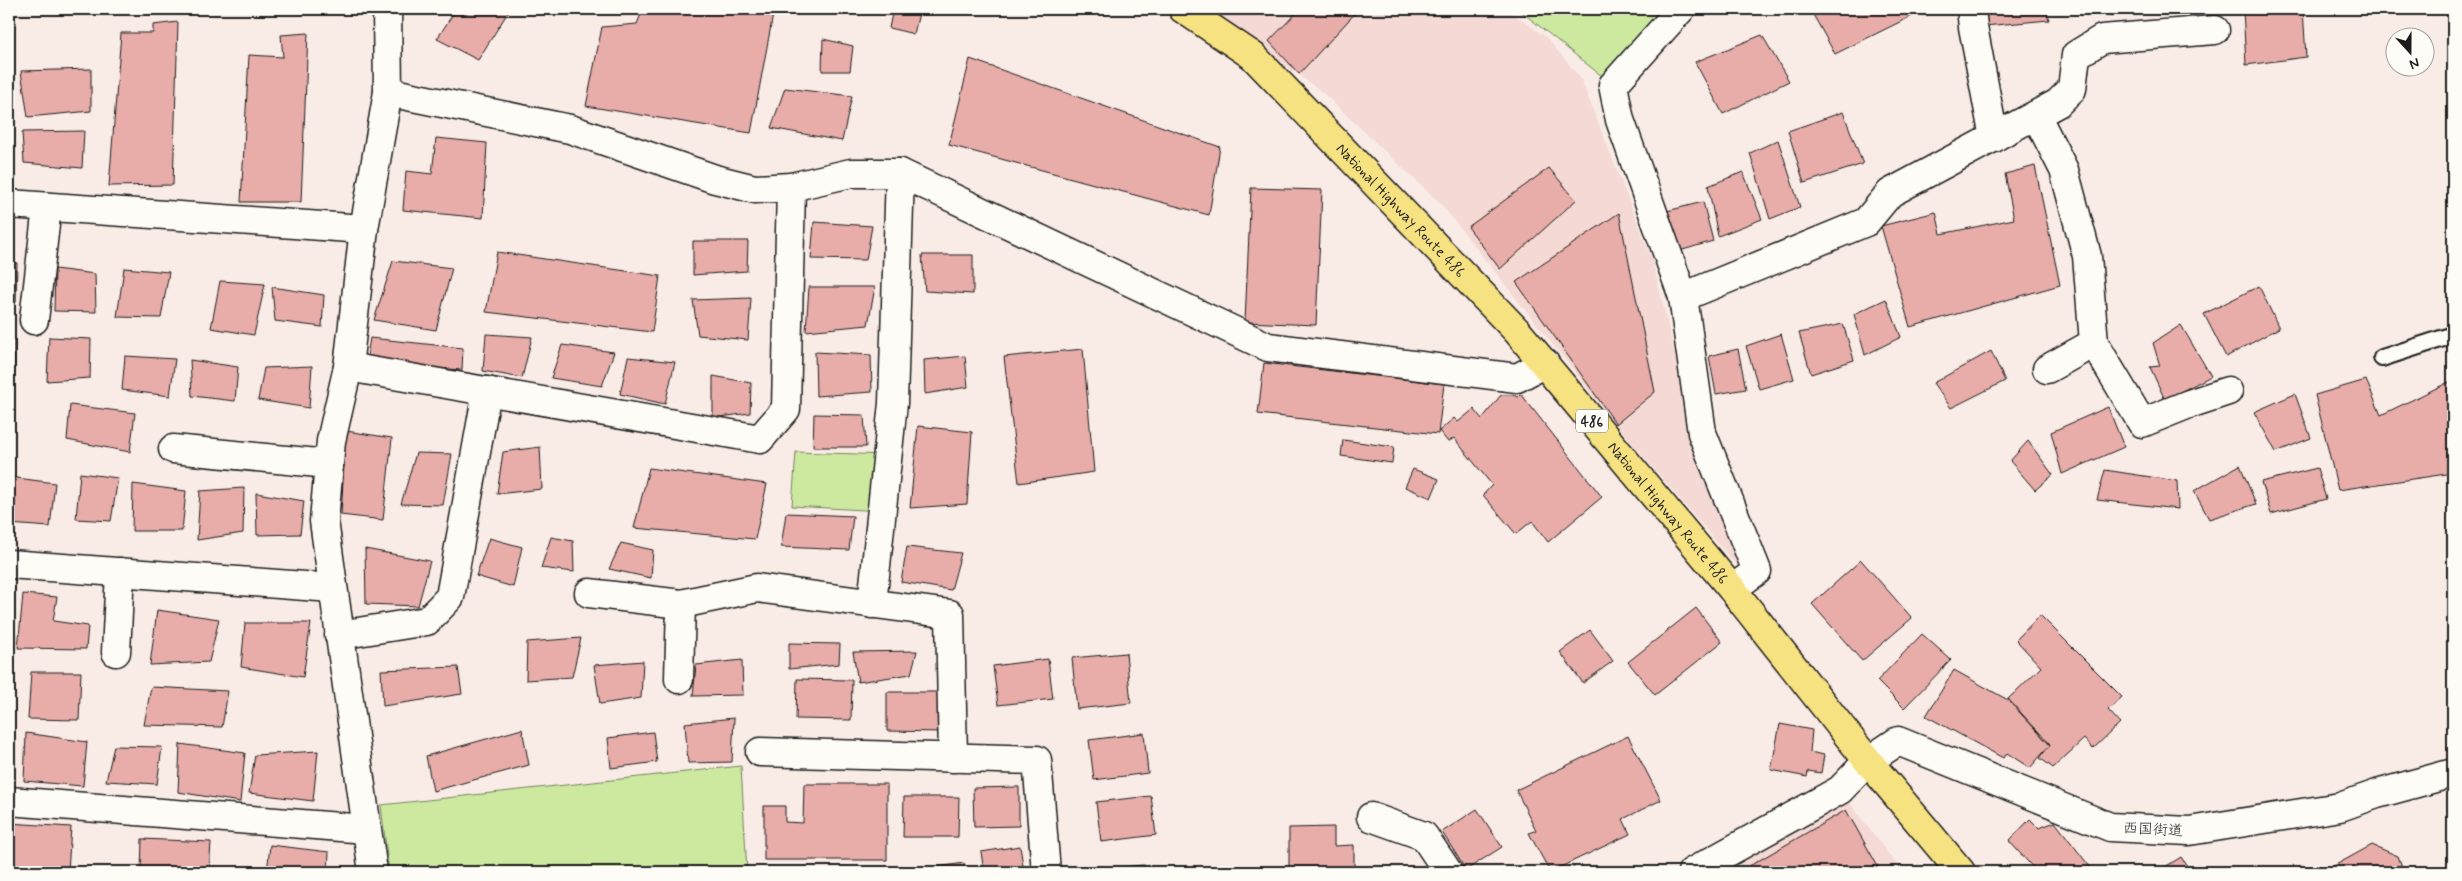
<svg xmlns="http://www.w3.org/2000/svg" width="2462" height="881" viewBox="0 0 2462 881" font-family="Mynerve,'Klee One',sans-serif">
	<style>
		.built { fill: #f4d9d4 }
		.green { fill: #cde99f; stroke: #74825e }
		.building { fill: #e8ada9; stroke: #1c1c1c }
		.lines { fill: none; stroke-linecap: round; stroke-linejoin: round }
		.lane-casing { stroke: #1c1c1c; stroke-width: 20 }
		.street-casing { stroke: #1c1c1c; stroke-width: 31 }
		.highway-casing { stroke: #1c1c1c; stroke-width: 31 }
		.lane { stroke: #fdfcf7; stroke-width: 16 }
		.street { stroke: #fdfcf7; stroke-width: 28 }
		.highway { stroke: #f7e281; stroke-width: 28 }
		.labels { text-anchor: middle; stroke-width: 4; stroke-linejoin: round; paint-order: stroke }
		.shield { fill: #fdfcf7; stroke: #605f5e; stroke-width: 1 }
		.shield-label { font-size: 14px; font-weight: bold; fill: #1c1c1c }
		.street-label { font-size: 15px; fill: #1c1c1c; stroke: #fdfcf7 }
	</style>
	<rect width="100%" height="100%" fill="#f9ece7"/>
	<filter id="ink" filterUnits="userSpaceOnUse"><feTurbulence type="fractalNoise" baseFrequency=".02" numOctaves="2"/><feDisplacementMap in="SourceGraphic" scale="10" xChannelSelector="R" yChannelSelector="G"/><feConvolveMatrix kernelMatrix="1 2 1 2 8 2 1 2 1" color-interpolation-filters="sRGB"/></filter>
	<g filter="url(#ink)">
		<!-- built -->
		<g class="built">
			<polygon points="1210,9 1507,9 1546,37 1581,79 1653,262 1698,454 1741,556 1735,564 1616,424 1441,204 1323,93"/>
			<polygon points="1840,790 1902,872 1692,872"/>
		</g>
		<!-- green -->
		<g class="green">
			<polygon points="1518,9 1681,9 1613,85"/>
			<polygon points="796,452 888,455 882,511 792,506"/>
			<polygon points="741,766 747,872 389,872 381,805"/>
		</g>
		<!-- building -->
		<g class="building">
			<polygon points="456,9 510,9 478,60 437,39"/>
			<polygon points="643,9 774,9 751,133 586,106 602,27 637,24"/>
			<polygon points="893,9 920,9 914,34 889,28"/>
			<polygon points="1300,9 1359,9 1299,74 1269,41"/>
			<polygon points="1810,9 1921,9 1922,11 1835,54"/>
			<polygon points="1981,9 2046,9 2049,20 1984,26"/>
			<polygon points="2108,9 2160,9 2109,16"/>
			<polygon points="2243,9 2303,9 2306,57 2246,65"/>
			<polygon points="178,22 173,185 109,186 121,33 153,33 153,25"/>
			<polygon points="308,33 301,202 241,202 249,55 283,57 281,35"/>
			<polygon points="1762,35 1789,81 1723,114 1695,62"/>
			<polygon points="823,39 853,46 850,71 822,71"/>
			<polygon points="970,59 1220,147 1209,215 949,145"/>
			<polygon points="91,69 91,111 28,117 21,71"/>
			<polygon points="785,88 852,96 842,141 771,128"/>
			<polygon points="1843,112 1863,164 1804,183 1788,131"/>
			<polygon points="84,131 82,168 24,163 22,132"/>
			<polygon points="436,138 487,143 483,218 403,210 406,171 432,174"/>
			<polygon points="1778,140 1800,207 1770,219 1750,153"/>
			<polygon points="2035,166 2060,285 1910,327 1881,226 1936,212 1941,234 2014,219 2005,174"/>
			<polygon points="1549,168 1576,200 1500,269 1468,227"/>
			<polygon points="1743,172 1762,219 1718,236 1708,186"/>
			<polygon points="1251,188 1322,190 1316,325 1245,322"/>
			<polygon points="1703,202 1713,241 1676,252 1667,211"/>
			<polygon points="1619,213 1655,392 1616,424 1516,282"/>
			<polygon points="814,222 872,226 866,260 811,259"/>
			<polygon points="693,241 748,241 747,271 693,275"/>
			<polygon points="497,252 660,276 652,332 486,312"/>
			<polygon points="922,255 973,255 973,294 925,291"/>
			<polygon points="393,261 452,268 436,330 374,320"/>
			<polygon points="9,262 17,263 16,302 9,302"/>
			<polygon points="124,268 169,272 161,318 117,317"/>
			<polygon points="55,269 95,274 96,312 54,311"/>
			<polygon points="220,281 265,284 254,335 211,328"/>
			<polygon points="2259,286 2279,328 2226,357 2204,314"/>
			<polygon points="272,287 324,295 322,327 275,321"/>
			<polygon points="809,287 875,287 868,325 806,331"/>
			<polygon points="751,298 748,340 698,335 693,300"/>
			<polygon points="1886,299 1901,337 1865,355 1854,314"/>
			<polygon points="1843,324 1854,360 1811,374 1799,333"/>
			<polygon points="2181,325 2211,376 2165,400 2150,367 2160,366 2153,343"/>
			<polygon points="486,334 532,337 522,378 483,371"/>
			<polygon points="1781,334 1794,379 1759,389 1746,346"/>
			<polygon points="49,337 91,339 90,378 47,381"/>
			<polygon points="370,338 463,348 462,370 366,363"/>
			<rect x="9" y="340" width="5" height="41"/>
			<polygon points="562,345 614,352 602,386 551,378"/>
			<polygon points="1083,349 1094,472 1019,483 1004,357"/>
			<polygon points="1738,349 1746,389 1716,394 1709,356"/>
			<polygon points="1991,351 2005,381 1951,408 1933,383"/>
			<polygon points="815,352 871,355 872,392 816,396"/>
			<polygon points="125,356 175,359 170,396 122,390"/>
			<polygon points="965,356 968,387 925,394 924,360"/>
			<polygon points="628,357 675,362 665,404 620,394"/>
			<polygon points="190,360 238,367 235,401 192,396"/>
			<polygon points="1264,363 1444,384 1438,434 1258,414"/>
			<polygon points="312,366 309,408 258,400 264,368"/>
			<polygon points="713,376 751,383 750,413 713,418"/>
			<polygon points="2366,380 2381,415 2453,380 2453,473 2338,490 2315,395"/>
			<polygon points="1521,394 1602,497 1548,542 1532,521 1516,534 1483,495 1492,485 1454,438 1448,442 1439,431 1454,418 1458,422 1474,409 1482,419 1501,395 1513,395 1518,397"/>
			<polygon points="2295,394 2311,438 2276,452 2254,412"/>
			<polygon points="70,405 135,413 130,452 67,440"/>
			<polygon points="2108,407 2124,447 2062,474 2051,432"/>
			<polygon points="814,414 864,415 866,447 813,447"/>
			<polygon points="918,426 972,432 967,504 910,508"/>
			<polygon points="346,431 392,438 383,520 341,515"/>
			<polygon points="1343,440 1394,447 1392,463 1341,456"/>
			<polygon points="2028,441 2053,475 2035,490 2010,461"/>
			<polygon points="540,447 542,489 497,494 503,452"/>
			<polygon points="416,453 452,454 443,505 401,504"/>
			<polygon points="2240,465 2256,504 2209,519 2194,491"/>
			<polygon points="649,468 767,484 755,539 634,528"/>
			<polygon points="2317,468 2326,499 2271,514 2261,482"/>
			<polygon points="1413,469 1439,479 1431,498 1405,487"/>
			<polygon points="2105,470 2177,481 2178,509 2097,500"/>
			<polygon points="80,473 118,478 111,521 76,519"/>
			<polygon points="9,477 55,483 50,527 9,524"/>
			<polygon points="133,484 186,491 182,531 132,531"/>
			<polygon points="244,488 243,533 197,540 200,491"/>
			<polygon points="256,493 304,501 300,534 257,535"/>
			<polygon points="786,513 853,516 849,550 781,547"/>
			<polygon points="551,537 573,541 574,572 541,568"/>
			<polygon points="489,538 522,547 513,587 476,576"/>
			<polygon points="621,543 653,550 651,578 609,569"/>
			<polygon points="907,547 961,553 951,590 901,582"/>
			<polygon points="365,549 430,561 418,606 366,604"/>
			<polygon points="1861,560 1912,618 1862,661 1812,604"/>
			<polygon points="23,594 57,597 53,621 88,626 86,649 18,648"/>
			<polygon points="1696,608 1722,642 1655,695 1628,662"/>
			<polygon points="157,610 219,619 209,662 150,665"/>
			<polygon points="2040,615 2122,697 2108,710 2120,723 2093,749 2084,739 2053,768 2040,758 2050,744 2008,699 2041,667 2016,640"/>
			<polygon points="245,623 311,623 303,677 241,667"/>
			<polygon points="1590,630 1613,661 1583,683 1560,652"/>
			<polygon points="1922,634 1951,660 1904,708 1877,681"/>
			<polygon points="581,638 572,677 526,680 527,642"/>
			<polygon points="789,643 840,644 839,664 789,669"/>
			<polygon points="917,651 911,674 858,682 853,652"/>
			<polygon points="1126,653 1131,703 1077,709 1072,658"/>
			<polygon points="9,655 12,655 9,697"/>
			<polygon points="1048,659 1053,699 998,705 993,666"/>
			<polygon points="742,660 743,695 693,696 696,665"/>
			<polygon points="643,661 641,698 600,704 594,665"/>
			<polygon points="458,667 462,694 383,706 381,670"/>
			<polygon points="1954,670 2008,700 2050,745 2030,768 2007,753 2003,758 1926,716"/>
			<polygon points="31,672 81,672 79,720 28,719"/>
			<polygon points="797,679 852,680 851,720 796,719"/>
			<polygon points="151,687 228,691 222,727 144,725"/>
			<polygon points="887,692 942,692 942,732 887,731"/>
			<polygon points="734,718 732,762 688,763 685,723"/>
			<polygon points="1780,724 1812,730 1810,752 1824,755 1821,773 1808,771 1807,777 1771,770"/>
			<polygon points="522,729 529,765 433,791 426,756"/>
			<polygon points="653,732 657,762 611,768 608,738"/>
			<polygon points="26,733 87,742 83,786 24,781"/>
			<polygon points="1144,733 1148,773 1094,780 1089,740"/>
			<polygon points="1628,736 1661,800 1623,819 1630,834 1550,872 1529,833 1536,830 1516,790"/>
			<polygon points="180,744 245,753 240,802 178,792"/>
			<polygon points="114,746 162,747 157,784 106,781"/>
			<polygon points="318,751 313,801 249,793 255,755"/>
			<polygon points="804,784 887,784 887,860 764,860 764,806 785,806 785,822 803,823"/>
			<polygon points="1019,787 1019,826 974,827 973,788"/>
			<polygon points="1151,796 1156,835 1101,842 1096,802"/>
			<polygon points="904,797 959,797 958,837 903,837"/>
			<polygon points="1477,809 1502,847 1466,870 1442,832"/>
			<polygon points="1846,810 1881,872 1739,872"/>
			<polygon points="2030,819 2039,828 2055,822 2094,872 2037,872 2009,841"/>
			<polygon points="9,823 71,827 68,872 9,867"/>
			<polygon points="1334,827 1334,846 1354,845 1354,872 1289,872 1289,828"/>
			<polygon points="142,839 211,842 209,872 141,872"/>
			<polygon points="270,845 329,852 328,872 267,872"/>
			<polygon points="2372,845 2398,856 2404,872 2323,872"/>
			<polygon points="1020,846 1024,872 984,872 981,852"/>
			<polygon points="2181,857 2191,872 2157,872"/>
			<polygon points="964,863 966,872 925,872 925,869"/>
			<polygon points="1144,865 1145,872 1111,872 1111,868"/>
		</g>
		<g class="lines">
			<defs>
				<polyline id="lane" points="2382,358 2453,335"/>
				<g id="street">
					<polyline points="1681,9 1613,85 1620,120 1683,297 1702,433 1757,571 1732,589"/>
					<polyline points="1971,9 1973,27 1994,138"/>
					<polyline points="388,92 570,129 715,179 755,189 791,187 851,173 900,173 1268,347 1517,378 1545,363"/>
					<polyline points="2036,115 2064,170 2087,256 2094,343 2142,423 2189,404 2228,391"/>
					<polyline points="9,204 364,229"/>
					<polyline points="1683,297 1866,222 1890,193 2058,103 2072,89 2076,55 2102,39 2215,30"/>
					<polyline points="34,320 47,207"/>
					<polyline points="348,367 760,439 786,409 791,187"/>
					<polyline points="2047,369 2094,343"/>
					<polyline points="173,449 329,464"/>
					<polyline points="9,564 332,588"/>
					<polyline points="589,593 681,604 757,588 950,614 953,758"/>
					<polyline points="872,604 893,403 900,173"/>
					<polyline points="339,635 427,621 450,597 487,391"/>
					<polyline points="116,652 120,572"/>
					<polyline points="679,679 681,604"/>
					<polyline points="760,752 1037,760 1046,872"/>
					<polyline points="9,801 366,829"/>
					<polyline points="1371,817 1424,836 1448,872"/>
					<polyline points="373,872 324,521 331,441 348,367 364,229 388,92 387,9"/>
					<polyline points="1692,872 1840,790 1868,761 1898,741 2110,827 2189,831 2340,807 2377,794 2453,773"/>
				</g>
				<g id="highway">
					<path id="s1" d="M1183 9 1253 56 1517 331 1732 589 1868 761 1961 872"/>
				</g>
			</defs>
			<!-- lane casing -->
			<use href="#lane" class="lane-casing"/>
			<!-- street casing -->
			<use href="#street" class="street-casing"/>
			<!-- highway casing -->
			<use href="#highway" class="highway-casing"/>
			<!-- lane -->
			<use href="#lane" class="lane"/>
			<!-- street -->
			<use href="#street" class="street"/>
			<!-- highway -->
			<use href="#highway" class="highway"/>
		</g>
	</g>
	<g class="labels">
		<!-- shield labels -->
		<rect class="shield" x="1576" y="409.5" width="32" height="23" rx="4"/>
		<g class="shield-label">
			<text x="1592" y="426">486</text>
		</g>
		<!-- street labels -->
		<g class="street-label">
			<text dy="5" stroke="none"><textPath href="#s1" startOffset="298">National Highway Route 486</textPath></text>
			<text dy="5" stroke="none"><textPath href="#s1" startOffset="702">National Highway Route 486</textPath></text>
			<text transform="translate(2153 829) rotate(3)" y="5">西国街道</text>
		</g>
	</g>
	<!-- margin -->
	<rect width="2462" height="881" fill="none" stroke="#fdfcf7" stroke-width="30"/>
	<rect x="15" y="15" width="2432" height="851" fill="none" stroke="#1c1c1c" stroke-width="2" filter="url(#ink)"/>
	<!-- north arrow -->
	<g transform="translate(2410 52) rotate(159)"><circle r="24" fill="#fdfcf7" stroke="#a3a29f"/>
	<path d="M0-4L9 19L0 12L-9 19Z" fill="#1c1c1c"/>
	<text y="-8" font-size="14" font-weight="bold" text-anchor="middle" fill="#1c1c1c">N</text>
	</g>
</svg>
